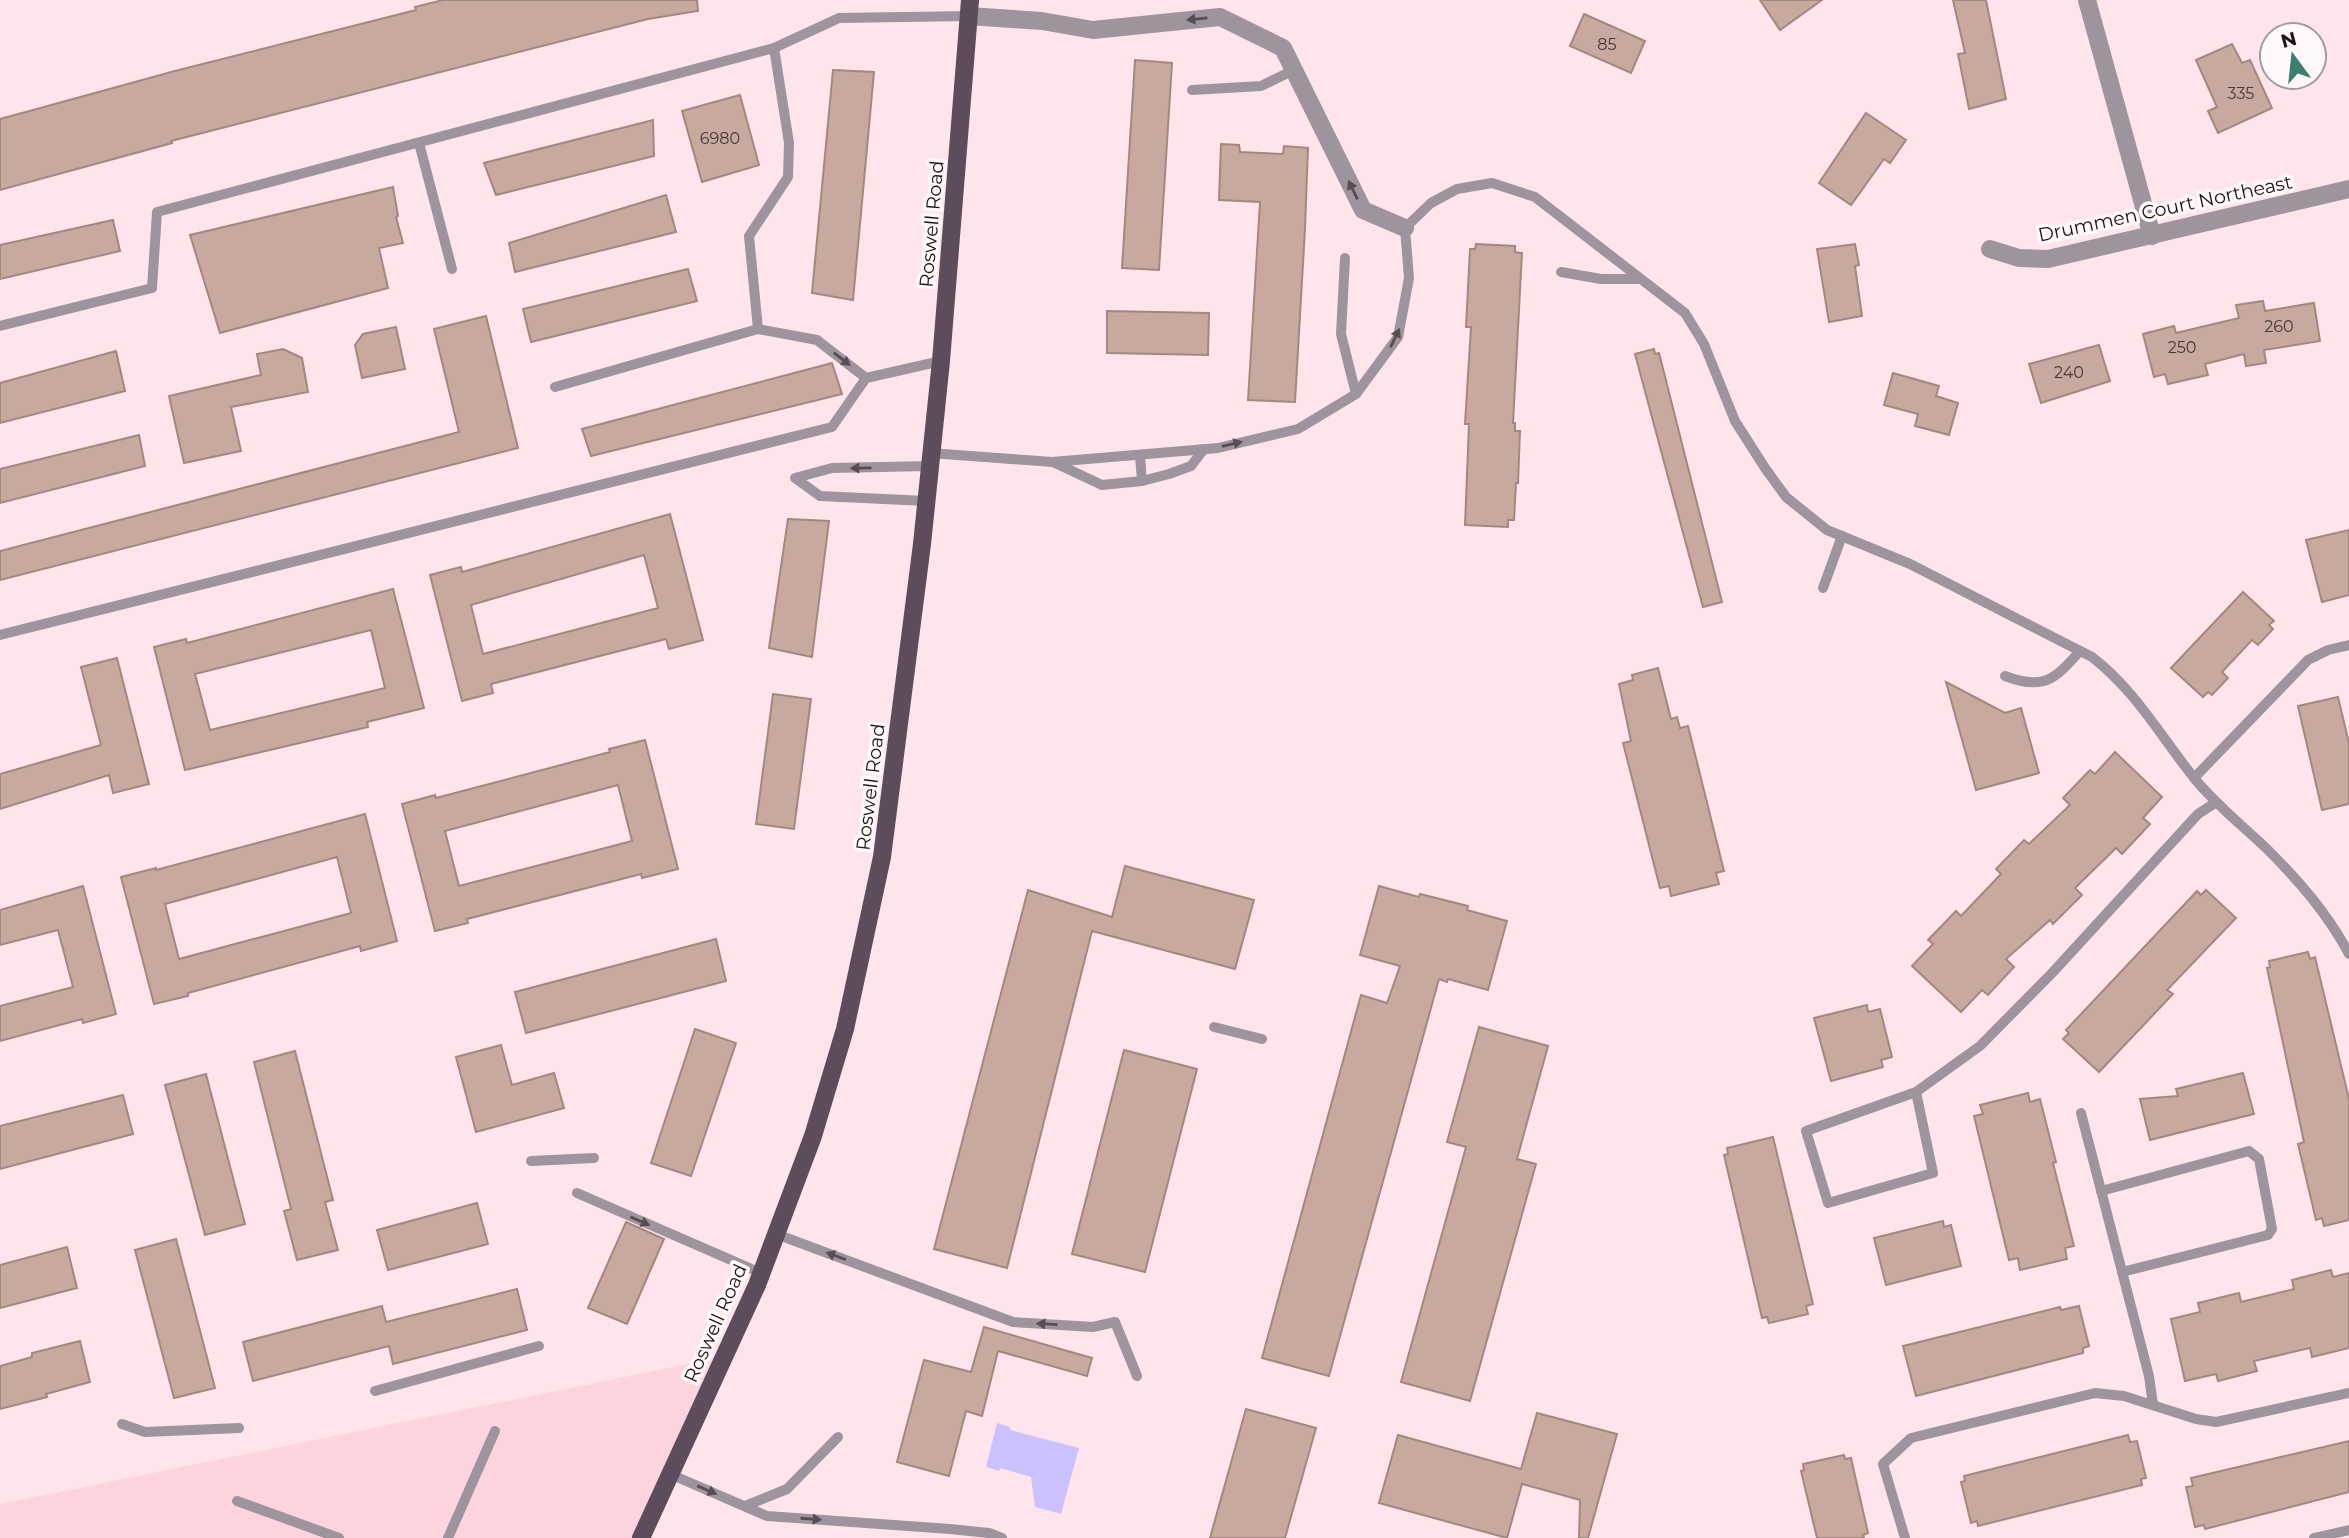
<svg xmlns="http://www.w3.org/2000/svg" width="2349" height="1538" viewBox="0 0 2349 1538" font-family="Montserrat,sans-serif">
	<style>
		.built { fill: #fdd4de }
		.water { fill: #ccc1ff }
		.building { fill: #c7a9a0; stroke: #a4877f; stroke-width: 2; fill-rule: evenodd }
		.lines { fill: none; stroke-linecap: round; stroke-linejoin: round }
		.service { stroke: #9e949d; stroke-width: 10 }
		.minor { stroke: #9e949d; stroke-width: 18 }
		.primary { stroke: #5d4d5c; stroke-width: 18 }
		.oneway { fill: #574d52 }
		.labels { text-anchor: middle; stroke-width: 7; stroke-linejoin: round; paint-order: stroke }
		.number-label { font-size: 16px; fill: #483838 }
		.street-label { font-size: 19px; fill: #1d1315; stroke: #fef8f9 }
	</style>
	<rect width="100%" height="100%" fill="#ffe5eb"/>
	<!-- built -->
	<polygon class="built" points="713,1359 638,1538 0,1538 0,1504"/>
	<!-- water -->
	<polygon class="water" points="997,1423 1010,1427 1010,1430 1079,1448 1061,1514 1035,1507 1031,1477 1000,1468 999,1471 986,1467"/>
	<!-- building -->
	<g class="building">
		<polygon points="443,0 697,0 698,11 648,19 171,141 172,143 0,190 0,119 175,71 416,10 415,7"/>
		<polygon points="1760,0 1822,0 1780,30"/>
		<polygon points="1953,0 1986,0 2006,99 1969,109 1958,54 1965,53"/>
		<polygon points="1584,14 1645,41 1631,73 1570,46"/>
		<polygon points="2232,44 2242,63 2250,60 2272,108 2218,133 2208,111 2217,107 2196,60"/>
		<polygon points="1135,60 1172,63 1159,270 1122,268"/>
		<polygon points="833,70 874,72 853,300 812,293"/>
		<polygon points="740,95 759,165 702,182 682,111"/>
		<polygon points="1866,113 1906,140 1890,163 1884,159 1851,205 1819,183"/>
		<polygon points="653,120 654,156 496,195 484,163"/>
		<polygon points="1221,144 1239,145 1240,152 1283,154 1284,146 1308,148 1305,229 1295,402 1248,400 1260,202 1219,200"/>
		<polygon points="393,187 398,216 396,217 403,243 379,248 388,288 220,333 190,235"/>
		<polygon points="666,195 676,232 515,272 509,243"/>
		<polygon points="113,220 120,251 0,279 0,245"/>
		<polygon points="1476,244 1515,246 1515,252 1522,253 1513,423 1515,423 1515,431 1520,431 1518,483 1516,483 1514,520 1508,520 1508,527 1465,525 1469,424 1465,424 1471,327 1466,327 1470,249 1475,249"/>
		<polygon points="1855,244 1859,265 1855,266 1862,316 1829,322 1817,249"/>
		<polygon points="688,269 697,301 531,342 523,309"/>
		<polygon points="2263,301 2265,311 2314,303 2320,341 2264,350 2266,363 2246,366 2244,354 2205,364 2208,375 2168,384 2165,374 2154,377 2143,334 2174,326 2176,333 2239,318 2236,305"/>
		<polygon points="1107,311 1209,313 1208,355 1107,353"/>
		<polygon points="486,316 518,448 0,580 0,551 459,432 434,329"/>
		<polygon points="396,327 405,369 362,378 355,345 363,334"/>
		<polygon points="2099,345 2110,381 2041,403 2029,364"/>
		<polygon points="283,349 302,358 308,392 231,407 241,451 184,463 169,396 261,375 257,354"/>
		<polygon points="1654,349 1655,354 1659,353 1722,602 1703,607 1635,354"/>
		<polygon points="116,351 125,391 0,423 0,383"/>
		<polygon points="832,363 842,394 591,456 582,429"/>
		<polygon points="1893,373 1939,386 1936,396 1958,403 1949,435 1915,426 1918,414 1884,405"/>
		<polygon points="139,435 145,466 0,503 0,469"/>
		<path d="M670 514 703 640 669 649 666 639 491 684 493 693 462 701 430 575 461 567 462 572ZM644 555 658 608 483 654 471 605Z"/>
		<polygon points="788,519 829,521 812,657 769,648"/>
		<polygon points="2349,530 2349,595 2322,602 2306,540"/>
		<path d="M393 589 424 708 367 722 368 727 185 770 154 647 186 639 187 643ZM371 630 385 688 210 730 195 674Z"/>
		<polygon points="2243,592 2274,621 2269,625 2273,629 2258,645 2252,640 2222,672 2228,678 2212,695 2208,692 2203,697 2171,668"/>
		<polygon points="117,658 149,784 113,793 109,775 0,809 0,774 101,745 81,667"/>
		<polygon points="1658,668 1671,719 1677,717 1680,728 1688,726 1724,871 1716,873 1719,884 1671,896 1669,886 1660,888 1623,743 1631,741 1619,684 1633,680 1632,675"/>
		<polygon points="1946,682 2005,713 2021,708 2039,773 1976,790"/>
		<polygon points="773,694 811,699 794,829 756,824"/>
		<polygon points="2338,697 2349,743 2349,804 2322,810 2298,706"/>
		<path d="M645 740 678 869 642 878 641 874 467 919 468 923 435 931 402 804 435 795 436 798 610 752 609 749ZM618 785 632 841 459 886 445 831Z"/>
		<polygon points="2115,752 2162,797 2143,818 2150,824 2122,854 2116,848 2075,888 2082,895 2053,924 2050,920 2006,959 2014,967 1988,995 1982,990 1961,1012 1912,966 1933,944 1928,940 1956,911 1961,916 2001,874 1996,869 2024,840 2029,844 2070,805 2063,798 2090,770 2095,774"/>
		<path d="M365 814 397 941 361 951 360 946 188 993V996L154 1004 121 877 156 868V870ZM337 857 351 913 179 959 165 904Z"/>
		<polygon points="1125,866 1254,900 1235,969 1092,931 1007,1268 934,1249 1028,890 1112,917"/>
		<polygon points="83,886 116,1014 83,1023 82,1019 0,1041 0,1006 73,987 58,930 0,945 0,910"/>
		<polygon points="1379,886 1419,897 1420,894 1468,906 1467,910 1507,921 1488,990 1448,979 1447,982 1439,979 1329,1376 1262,1358 1361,995 1387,1003 1400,966 1360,955"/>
		<polygon points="2206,890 2236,918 2167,990 2173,994 2099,1072 2063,1039 2069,1033 2066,1030 2197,891 2201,895"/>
		<polygon points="716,939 726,981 526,1033 515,992"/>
		<polygon points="2308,952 2310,959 2315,957 2349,1099 2349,1220 2324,1226 2322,1218 2316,1220 2298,1144 2304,1142 2267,968 2270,967 2269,961"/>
		<polygon points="1867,1005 1868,1012 1880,1009 1892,1057 1881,1060 1883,1067 1831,1081 1814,1018"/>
		<polygon points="1479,1027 1548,1046 1517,1159 1536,1164 1470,1401 1401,1382 1466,1147 1447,1142"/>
		<polygon points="695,1029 736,1043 691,1176 651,1163"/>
		<polygon points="501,1045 512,1085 554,1073 564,1108 476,1132 456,1057"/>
		<polygon points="1124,1050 1197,1069 1145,1272 1072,1254"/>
		<polygon points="295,1051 333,1200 325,1202 338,1250 297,1260 284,1211 291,1209 254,1062"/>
		<polygon points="2243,1073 2254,1114 2150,1140 2140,1099 2178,1096 2176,1089"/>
		<polygon points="206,1074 245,1224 205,1235 165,1085"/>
		<polygon points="2028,1093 2030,1102 2040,1099 2056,1162 2053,1163 2074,1246 2065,1248 2067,1259 2020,1270 2018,1258 2009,1260 1974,1116 1983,1114 1980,1105"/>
		<polygon points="123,1095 133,1134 0,1169 0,1126"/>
		<polygon points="1773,1137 1813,1304 1806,1306 1808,1314 1769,1323 1767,1317 1762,1318 1724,1155 1728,1154 1727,1148"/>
		<polygon points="477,1203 488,1244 388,1270 377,1230"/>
		<polygon points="1943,1221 1944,1227 1951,1225 1961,1266 1886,1285 1874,1238"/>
		<polygon points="626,1222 664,1239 627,1324 588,1308"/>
		<polygon points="176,1239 215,1388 174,1398 135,1250"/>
		<polygon points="67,1247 77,1288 0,1308 0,1265"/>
		<polygon points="2331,1270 2333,1277 2349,1273 2349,1348 2312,1357 2310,1348 2254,1361 2257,1371 2218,1381 2216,1374 2185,1381 2171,1319 2200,1312 2198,1303 2239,1293 2241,1302 2294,1289 2292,1280"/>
		<polygon points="517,1289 527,1330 393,1364 389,1346 253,1381 243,1342 382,1306 386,1322"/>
		<polygon points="2079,1306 2089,1346 2083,1348 2083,1353 1916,1396 1903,1346 2060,1307 2061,1310"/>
		<polygon points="984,1327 1092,1358 1087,1376 998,1351 982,1416 966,1411 949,1476 897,1462 924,1360 971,1372"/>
		<polygon points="80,1341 90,1382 46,1394 47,1397 0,1409 0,1366 32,1357 32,1353"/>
		<polygon points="1246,1409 1316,1428 1285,1538 1210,1538"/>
		<polygon points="1537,1413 1617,1434 1588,1538 1579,1538 1580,1500 1522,1484 1507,1538 1379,1503 1398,1435 1521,1469"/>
		<polygon points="2128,1435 2130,1442 2137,1441 2146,1478 2141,1479 2142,1485 1978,1526 1977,1521 1971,1523 1961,1482 1965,1481 1964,1476"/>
		<polygon points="2349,1441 2349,1492 2205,1529 2204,1525 2195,1527 2186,1487 2193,1486 2191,1478"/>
		<polygon points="1844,1455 1845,1459 1851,1458 1868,1533 1863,1535 1864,1538 1817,1538 1801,1471 1804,1470 1803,1464"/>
	</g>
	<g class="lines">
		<!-- service -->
		<g class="service">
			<polyline points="774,48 839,18 969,16"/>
			<polyline points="1192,90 1261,86 1294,70"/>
			<polyline points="419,143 452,269"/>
			<polyline points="1345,258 1341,334 1356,394"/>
			<polyline points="1561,272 1601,279 1640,279"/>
			<polyline points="0,326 152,288 157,212 774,48 789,143 788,177 749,236 758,329 817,340 866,378"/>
			<polyline points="555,387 758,329"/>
			<path d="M930 453 1052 462 1218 448 1298 429 1356 394 1398 337 1409 278 1405 228 1431 203 1457 189 1492 183 1535 197 1685 313 1704 344 1735 421 1765 468 1786 497 1827 530 1910 564 2092 657C2136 691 2161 737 2195 779 2216 805 2243 826 2267 849 2299 881 2328 914 2349 954"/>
			<polyline points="1140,456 1142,481"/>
			<polyline points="1053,462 1102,485 1142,481 1169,474 1191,466 1204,449"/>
			<polyline points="926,501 820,496 795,478 832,468 930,466"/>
			<polyline points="1823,588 1842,536"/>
			<polyline points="0,635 832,427 866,378 941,361"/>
			<path d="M2005 676C2044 691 2055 679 2080 651"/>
			<polyline points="2194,778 2308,660 2328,650 2349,645"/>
			<polyline points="1214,1027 1262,1039"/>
			<polyline points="1916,1092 1806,1131 1828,1203 1933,1173 1916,1092 1980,1046 2053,972 2198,814 2215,803"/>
			<polyline points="2081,1113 2149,1376 2153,1405"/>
			<polyline points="531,1161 594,1158"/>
			<polyline points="2101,1191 2249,1151 2259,1159 2272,1229 2268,1235 2122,1272"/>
			<polyline points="577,1193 761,1273"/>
			<polyline points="776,1234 1013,1322 1093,1327 1115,1322 1137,1376"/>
			<polyline points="375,1391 539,1346"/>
			<polyline points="122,1424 145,1432 239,1428"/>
			<polyline points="670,1474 767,1516 950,1529 989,1533 1002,1538"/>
			<polyline points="237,1501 339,1538"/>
			<polyline points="745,1506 787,1489 838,1437"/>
			<polyline points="448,1538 495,1431"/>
			<polyline points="1905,1538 1883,1464 1911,1438 2095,1393 2124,1396 2196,1419 2216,1422 2349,1393"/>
			<polyline points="2314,1538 2349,1530"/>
		</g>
		<!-- minor -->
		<g class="minor">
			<polyline points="2087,0 2152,236"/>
			<polyline points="969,16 1042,21 1093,30 1220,17 1283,48 1363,210 1405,228"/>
			<polyline points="1990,249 2019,258 2048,259 2349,189"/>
		</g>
		<!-- primary -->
		<polyline class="primary" points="641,1538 757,1285 813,1136 845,1029 882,857 922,544 941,361 970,0"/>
	</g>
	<!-- one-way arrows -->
	<defs><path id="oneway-solid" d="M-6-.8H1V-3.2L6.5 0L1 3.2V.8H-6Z" transform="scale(1.75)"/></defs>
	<g class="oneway">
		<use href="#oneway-solid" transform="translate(1197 19) rotate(174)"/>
		<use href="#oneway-solid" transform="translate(1353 190) rotate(-116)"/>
		<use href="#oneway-solid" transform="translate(1395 338) rotate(-64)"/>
		<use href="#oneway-solid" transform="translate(842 359) rotate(38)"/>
		<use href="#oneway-solid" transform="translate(1232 444) rotate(-13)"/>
		<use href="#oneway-solid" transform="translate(861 468) rotate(179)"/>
		<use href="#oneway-solid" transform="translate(640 1221) rotate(23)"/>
		<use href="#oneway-solid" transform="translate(836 1256) rotate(-160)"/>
		<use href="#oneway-solid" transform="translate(1047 1324) rotate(-177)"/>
		<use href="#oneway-solid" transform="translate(707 1490) rotate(23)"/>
		<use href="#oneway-solid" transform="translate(811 1519) rotate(4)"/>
	</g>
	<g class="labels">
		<!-- number labels -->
		<g class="number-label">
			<text x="1607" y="50">85</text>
			<text x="2241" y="99">335</text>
			<text x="720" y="144">6980</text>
			<text x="2279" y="332">260</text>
			<text x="2182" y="353">250</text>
			<text x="2069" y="378">240</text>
		</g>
		<!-- street labels -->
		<g class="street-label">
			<text transform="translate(2165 208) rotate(-12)" y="7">Drummen Court Northeast</text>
			<text transform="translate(931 224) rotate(-85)" y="7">Roswell Road</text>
			<text transform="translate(870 787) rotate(-83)" y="7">Roswell Road</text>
			<text transform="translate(715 1323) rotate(-66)" y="7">Roswell Road</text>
		</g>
	</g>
	<!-- north arrow -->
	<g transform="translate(2293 56) rotate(345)"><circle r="33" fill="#fef8f9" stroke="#a49c9e" stroke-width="2"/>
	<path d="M0-5L12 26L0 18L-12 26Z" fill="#3b7d6e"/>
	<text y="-10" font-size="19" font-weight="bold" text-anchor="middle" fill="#1d1315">N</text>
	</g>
</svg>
